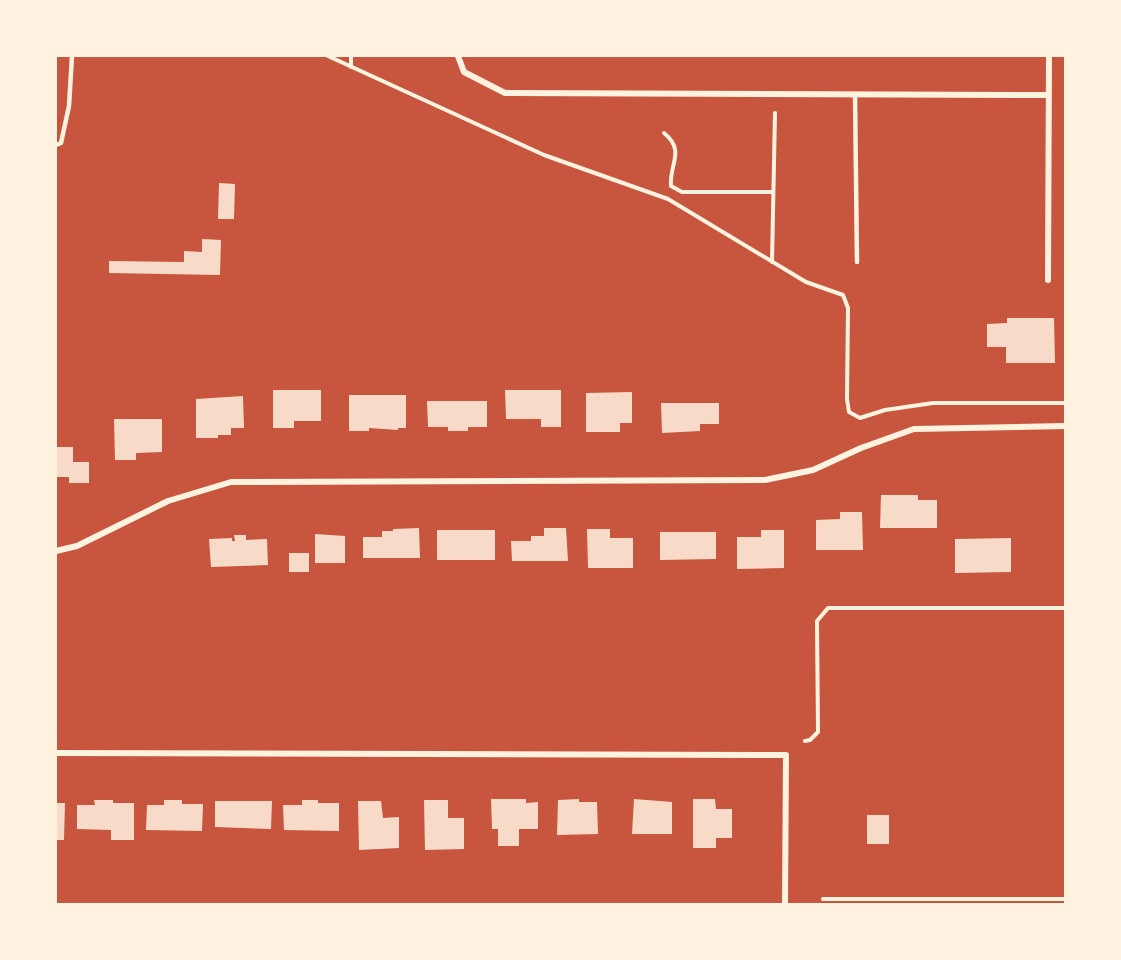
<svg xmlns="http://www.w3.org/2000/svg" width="1121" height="960" viewBox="0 0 1121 960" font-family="Helvetica,sans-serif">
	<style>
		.building { fill: #f7dbc8 }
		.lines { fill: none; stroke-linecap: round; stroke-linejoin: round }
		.path { stroke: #fff3e0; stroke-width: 4 }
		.service { stroke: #fff3e0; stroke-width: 4.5 }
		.minor { stroke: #fff3e0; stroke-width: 6 }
	</style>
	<rect width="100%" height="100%" fill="#c8553d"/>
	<!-- building -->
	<g class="building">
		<polygon points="219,183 235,184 234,219 218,219"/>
		<polygon points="202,239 221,240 220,275 109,273 109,261 184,262 184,251 202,252"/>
		<polygon points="1007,318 1054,318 1055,363 1006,363 1006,347 987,347 987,324 1007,323"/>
		<polygon points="273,390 321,390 321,421 294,421 294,428 273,428"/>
		<polygon points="505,390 561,390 561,427 541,427 541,419 506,419"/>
		<polygon points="632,392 632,423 620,423 620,432 586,432 586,393"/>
		<polygon points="349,395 406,395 406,428 398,428 398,430 369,428 369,431 349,431"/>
		<polygon points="243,396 244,428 231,428 231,435 218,435 218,438 196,438 196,399"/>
		<polygon points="427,401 487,401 487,427 468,427 468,431 448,431 448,427 428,427"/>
		<polygon points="661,403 719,403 719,424 700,424 700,431 662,433"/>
		<polygon points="114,419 162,419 162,452 136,453 136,460 115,460"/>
		<polygon points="56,447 73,447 73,462 89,462 89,483 69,483 69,477 56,477"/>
		<polygon points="881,495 918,495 918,500 937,500 937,528 880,528"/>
		<polygon points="840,512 862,512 863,550 816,550 816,520 840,519"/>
		<polygon points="419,528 420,558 363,558 363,537 382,537 382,531 393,531 393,529"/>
		<polygon points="544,528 566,528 568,561 512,561 511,541 531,541 531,536 544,536"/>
		<polygon points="587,529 610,529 610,538 633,538 633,568 588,568"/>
		<rect x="437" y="530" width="58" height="30"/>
		<polygon points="761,530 784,530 784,568 737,569 737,537 761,537"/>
		<polygon points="660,532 716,532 716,559 660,560"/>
		<polygon points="315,534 345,536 345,563 315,563"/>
		<polygon points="234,535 246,535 246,540 267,539 268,565 211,567 209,539 232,538 232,541 235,541"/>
		<polygon points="1011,538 1011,572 955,573 955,539"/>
		<rect x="289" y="553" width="20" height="19"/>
		<polygon points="491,799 526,799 526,803 538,802 538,829 519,829 519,846 498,846 498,829 492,829"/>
		<polygon points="579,799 579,802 597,802 598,834 557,835 558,800"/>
		<polygon points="634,799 672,802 672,834 632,834"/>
		<polygon points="693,799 715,799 716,809 732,809 732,838 716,838 716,848 693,848"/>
		<polygon points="94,800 113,800 113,803 134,803 134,840 111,840 111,830 77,829 77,805 95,805"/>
		<polygon points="164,800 182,800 182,804 203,804 202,831 146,830 147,805 164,805"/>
		<polygon points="302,800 318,800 318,803 339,803 339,831 284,830 283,805 302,805"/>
		<polygon points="424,800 448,800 448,818 464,818 464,849 425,850"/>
		<polygon points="215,801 272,801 271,829 215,827"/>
		<polygon points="358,801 381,801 383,818 399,817 399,848 359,850"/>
		<polygon points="56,803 65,803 64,840 56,840"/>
		<rect x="867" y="815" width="22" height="29"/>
	</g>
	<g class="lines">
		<!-- path -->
		<g class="path">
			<polyline points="328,56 544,155 668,199 806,282 843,295 848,308 847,399 849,412 860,418 885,410 933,403 1066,403"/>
			<polyline points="351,67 351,56"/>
			<path d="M664 133C686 151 669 164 671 186L682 192H773"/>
			<polyline points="772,262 775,113"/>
			<polyline points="805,741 810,740 818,732 817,621 828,608 1066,608"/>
			<polyline points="823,899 1066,899"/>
		</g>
		<!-- service -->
		<g class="service">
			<polyline points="855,94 857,262"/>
			<polyline points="56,145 61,143 69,106 72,56"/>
		</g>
		<!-- minor -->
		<g class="minor">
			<polyline points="458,56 464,72 505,93 1049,95"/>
			<polyline points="1048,280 1049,56"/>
			<polyline points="56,551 77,546 168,501 231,482 765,480 813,470 861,448 914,429 1066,426"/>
			<polyline points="56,753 786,755 785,904"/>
		</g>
	</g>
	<!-- border -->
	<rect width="1121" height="960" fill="none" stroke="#fff3e0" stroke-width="114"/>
</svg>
